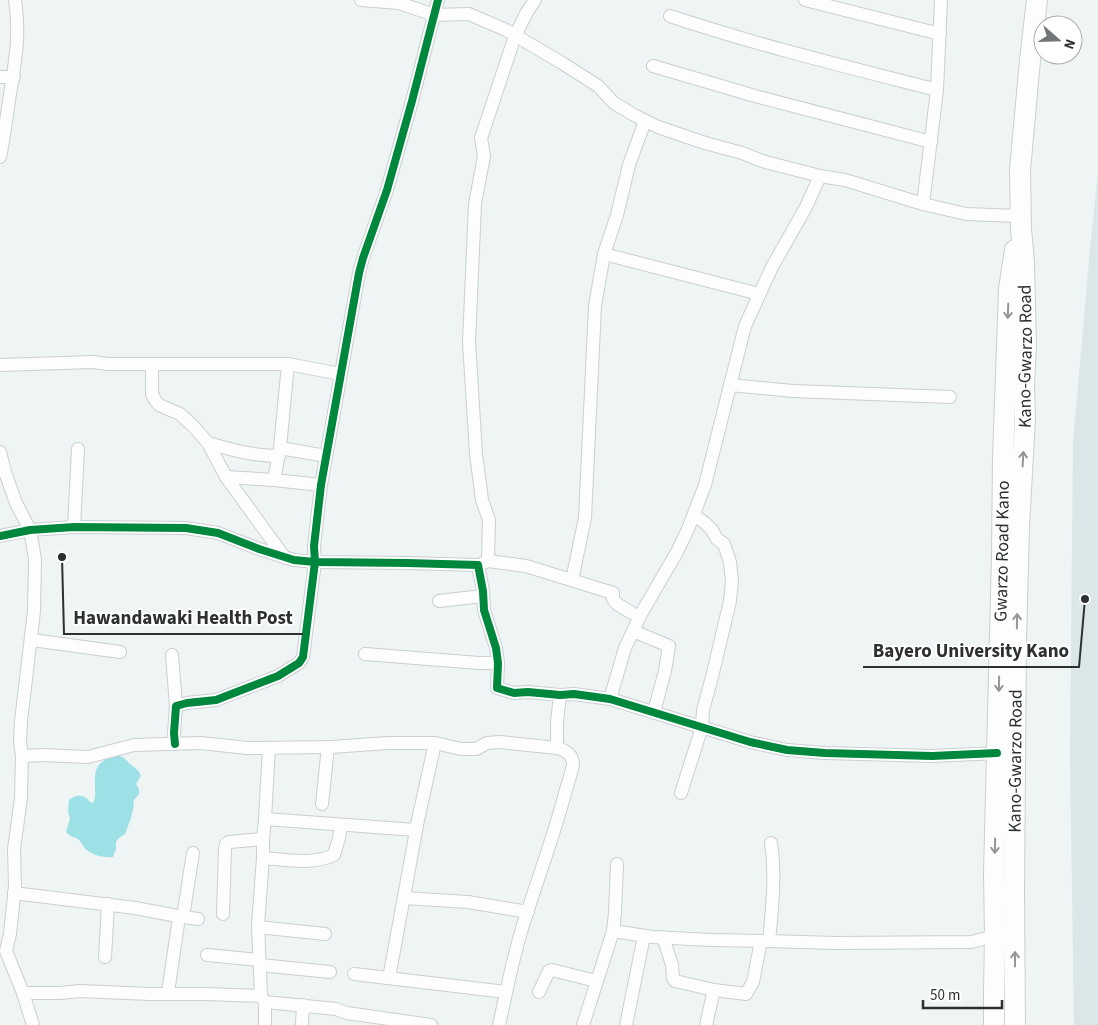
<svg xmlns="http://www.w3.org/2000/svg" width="1098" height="1025" viewBox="0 0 1098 1025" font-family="'Source Sans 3',sans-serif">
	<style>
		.built { fill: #dae6e7 }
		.water { fill: #9de1e6 }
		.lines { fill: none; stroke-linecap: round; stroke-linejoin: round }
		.street-casing { stroke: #cbcfcf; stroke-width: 14 }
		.primary-casing { stroke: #cbcfcf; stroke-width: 22 }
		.street { stroke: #fdfdfd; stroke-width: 12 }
		.primary { stroke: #fdfdfd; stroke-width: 20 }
		.cycleway-casing { stroke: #fff; stroke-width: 11 }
		.cycleway { stroke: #00873e; stroke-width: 8 }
		.oneway { stroke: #949696 }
		.labels { text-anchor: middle; stroke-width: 4; stroke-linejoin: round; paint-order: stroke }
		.street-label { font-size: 18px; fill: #2c3030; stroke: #fff }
		.leader { fill: none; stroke: #2c3030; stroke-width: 2 }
		.callout-dot { fill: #2c3030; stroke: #fff; stroke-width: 2 }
		.callout-label { font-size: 19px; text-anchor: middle; font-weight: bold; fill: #2c3030; stroke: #fff; stroke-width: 4; stroke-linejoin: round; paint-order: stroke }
	</style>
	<rect width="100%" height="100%" fill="#eff4f4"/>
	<!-- built -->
	<polygon class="built" points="1098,173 1098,1025 1074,1025 1070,755 1073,443 1090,249"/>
	<!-- water -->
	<path class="water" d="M116 755C125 757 125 759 130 764 135 768 139 770 141 776L136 784 139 789V794L133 801 134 805 131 818 125 834 119 838 116 842V849L113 857C103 858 90 855 84 847 82 845 81 842 79 840 75 836 72 839 66 832L70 819 68 811 69 800C76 794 85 794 90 802L93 803C96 797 95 794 95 788 94 767 97 762 116 755Z"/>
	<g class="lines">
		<defs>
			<g id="street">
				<polyline points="361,0 399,3 434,15 469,14 506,30 562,63 598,86 614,103 634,115 658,127 705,143 742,153 762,161 820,176 845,180 923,204 966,214 1021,216"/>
				<polyline points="805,0 940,34"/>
				<path d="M670 16C757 45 847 67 937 90"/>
				<polyline points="653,66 755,96 931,142"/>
				<polyline points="0,77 14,77"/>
				<path d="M0 157C5 134 7 111 11 88 16 56 20 33 15 0"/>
				<polyline points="923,204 937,90 941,0"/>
				<polyline points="604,254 759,294"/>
				<polyline points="152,364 152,394 155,400 159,405 180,414 194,427 208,443 226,477 285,558"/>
				<polyline points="0,365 93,362 108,364 288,364 340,374"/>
				<polyline points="730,385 793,391 950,397"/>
				<path d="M208 443C232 450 254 456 279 456"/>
				<polyline points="280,448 326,456"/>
				<polyline points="0,452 5,472 16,503 30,530 35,559 34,611 21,721 20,742 22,756 21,798 14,849 15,887 10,934 6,951 23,993 33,1025"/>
				<polyline points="226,477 274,480 321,485"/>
				<polyline points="274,480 280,448 288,364"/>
				<polyline points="74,527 78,449"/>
				<polyline points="0,536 30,530 74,527 186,528 218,533 259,549 294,560 315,562 407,563 478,565 483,591 484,610 496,648 498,663 497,688 514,693 528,692 560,695 574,694 610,699 750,742 787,750 825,753 932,756 997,753"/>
				<polyline points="488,561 489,520 482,500 476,454 469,342 475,204 484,156 481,138 515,36 527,12 535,0"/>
				<polyline points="481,564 488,561 526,566 613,593 613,599 617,604 632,613"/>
				<polyline points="572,580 585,518 595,306 604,254 617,215 629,165 645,121"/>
				<polyline points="439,601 483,596"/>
				<polyline points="633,631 669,646 665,671 654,712"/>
				<polyline points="32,640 120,652"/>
				<polyline points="365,654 479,663 498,663"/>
				<polyline points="172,655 176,706"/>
				<polyline points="610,699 625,648 641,614 677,552 688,529 705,485 745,326 772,267 806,207 820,176"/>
				<polyline points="175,744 174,733 176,706 187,703 216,700 278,676 299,663 303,657 315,562 314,546 321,485 359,273 363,258 387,190 412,101 438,0"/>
				<polyline points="22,756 42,755 88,757 134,745 167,744 201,743 247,748 331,747 388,743 435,743 461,749 476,749 487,743 500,742 557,748"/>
				<polyline points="681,793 702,727 703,710 712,677 730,601 732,581 730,562 724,544 717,539 712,530 705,523 694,515"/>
				<polyline points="322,804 328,747"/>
				<polyline points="265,819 416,830"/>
				<path d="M263 858C286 860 312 865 334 855L339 838 341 825"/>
				<polyline points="14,893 135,908 183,917 198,919"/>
				<polyline points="404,898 468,902 528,912"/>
				<polyline points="223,914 225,849 226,844 229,842 263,839"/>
				<polyline points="183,917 193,853"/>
				<polyline points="258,927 325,934"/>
				<polyline points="613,931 652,937 711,940 769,941 835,943 971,942 995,936"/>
				<polyline points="663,937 672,965 673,978 675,981 714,990 746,994 753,982 761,941"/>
				<path d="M769 941C772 909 776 875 771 843"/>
				<polyline points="207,955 259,960"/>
				<polyline points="105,957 108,904"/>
				<polyline points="260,965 330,972"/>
				<polyline points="354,974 506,992"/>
				<polyline points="389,978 418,820 435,743"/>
				<polyline points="539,992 549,971 552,970 596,981"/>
				<polyline points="23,993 60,993 80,991 150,994 205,994 261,996"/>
				<polyline points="168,993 179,917"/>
				<polyline points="265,1002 336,1009 347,1013 431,1025"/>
				<polyline points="265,1025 265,1002 261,996 258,925 263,858 263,839 265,819 269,748"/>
				<polyline points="302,1025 303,1005"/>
				<path d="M499 1025C506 994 512 962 521 932 535 885 553 840 565 793 567 786 573 769 573 763 572 754 565 750 557 748V722L560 695"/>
				<polyline points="583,1025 613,931 615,913 617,864"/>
				<polyline points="626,1025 644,936"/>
				<polyline points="706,1025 714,990"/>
			</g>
			<g id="primary">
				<path id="s1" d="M994 1025V992L995 936 994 873 1002 555 1003 458 1009 289 1015 250"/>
				<path id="s2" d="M1015 1025 1014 894 1016 642 1019 525 1025 420 1024 384 1026 346 1024 263 1021 229 1020 170 1030 60 1037 0"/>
			</g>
		</defs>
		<!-- street casing -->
		<use href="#street" class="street-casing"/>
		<!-- primary casing -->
		<use href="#primary" class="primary-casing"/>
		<!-- street -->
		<use href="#street" class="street"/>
		<!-- primary -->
		<use href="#primary" class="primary"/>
		<defs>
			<g id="cycleway">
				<polyline points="0,536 30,530 74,527 186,528 218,533 259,549 294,560 315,562 407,563 478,565 483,591 484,610 496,648 498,663 497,688 514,693 528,692 560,695 574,694 610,699 750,742 787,750 825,753 932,756 997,753"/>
				<polyline points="175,744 174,733 176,706 187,703 216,700 278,676 299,663 303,657 315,562 314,546 321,485 359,273 363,258 387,190 412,101 438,0"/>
			</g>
		</defs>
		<!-- cycleway casing -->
		<use href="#cycleway" class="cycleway-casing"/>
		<!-- cycleway -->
		<use href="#cycleway" class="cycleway"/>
	</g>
	<!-- one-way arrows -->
	<defs><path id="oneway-shaft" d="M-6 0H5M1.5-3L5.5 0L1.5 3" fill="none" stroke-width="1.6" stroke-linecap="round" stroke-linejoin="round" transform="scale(1.25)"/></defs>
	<g class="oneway">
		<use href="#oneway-shaft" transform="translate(1008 311) rotate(92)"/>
		<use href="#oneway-shaft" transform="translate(1023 459) rotate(-87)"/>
		<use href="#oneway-shaft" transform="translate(1017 621) rotate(-89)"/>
		<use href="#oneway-shaft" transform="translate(999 684) rotate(91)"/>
		<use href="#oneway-shaft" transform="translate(995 846) rotate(91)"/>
		<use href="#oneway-shaft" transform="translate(1015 959) rotate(-90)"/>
	</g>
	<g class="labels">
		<!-- street labels -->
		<g class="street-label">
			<text dy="6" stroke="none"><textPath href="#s2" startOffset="669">Kano-Gwarzo Road</textPath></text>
			<text dy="6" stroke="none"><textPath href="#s1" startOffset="474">Gwarzo Road Kano</textPath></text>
			<text dy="6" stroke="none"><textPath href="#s2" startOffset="264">Kano-Gwarzo Road</textPath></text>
		</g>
	</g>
	<!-- callouts -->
	<path class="leader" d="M62 557L64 634H303M1085 599L1079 667H863"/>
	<g class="callout-dot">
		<circle cx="62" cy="557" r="5"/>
		<circle cx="1085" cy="599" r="5"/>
	</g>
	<g class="callout-label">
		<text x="183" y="624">Hawandawaki Health Post</text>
		<text x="971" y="657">Bayero University Kano</text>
	</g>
	<!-- north arrow -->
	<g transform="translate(1058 40) rotate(110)"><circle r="24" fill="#ffffff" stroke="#abacac"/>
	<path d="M0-4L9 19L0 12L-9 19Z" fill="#707575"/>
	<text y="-8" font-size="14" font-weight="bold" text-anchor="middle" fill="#2c3030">N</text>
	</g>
	<!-- scale -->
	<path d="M923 1000v8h79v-8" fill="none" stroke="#2c3030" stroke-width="2.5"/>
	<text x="930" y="1000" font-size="15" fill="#2c3030" stroke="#ffffff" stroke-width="4" paint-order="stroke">50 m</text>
</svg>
